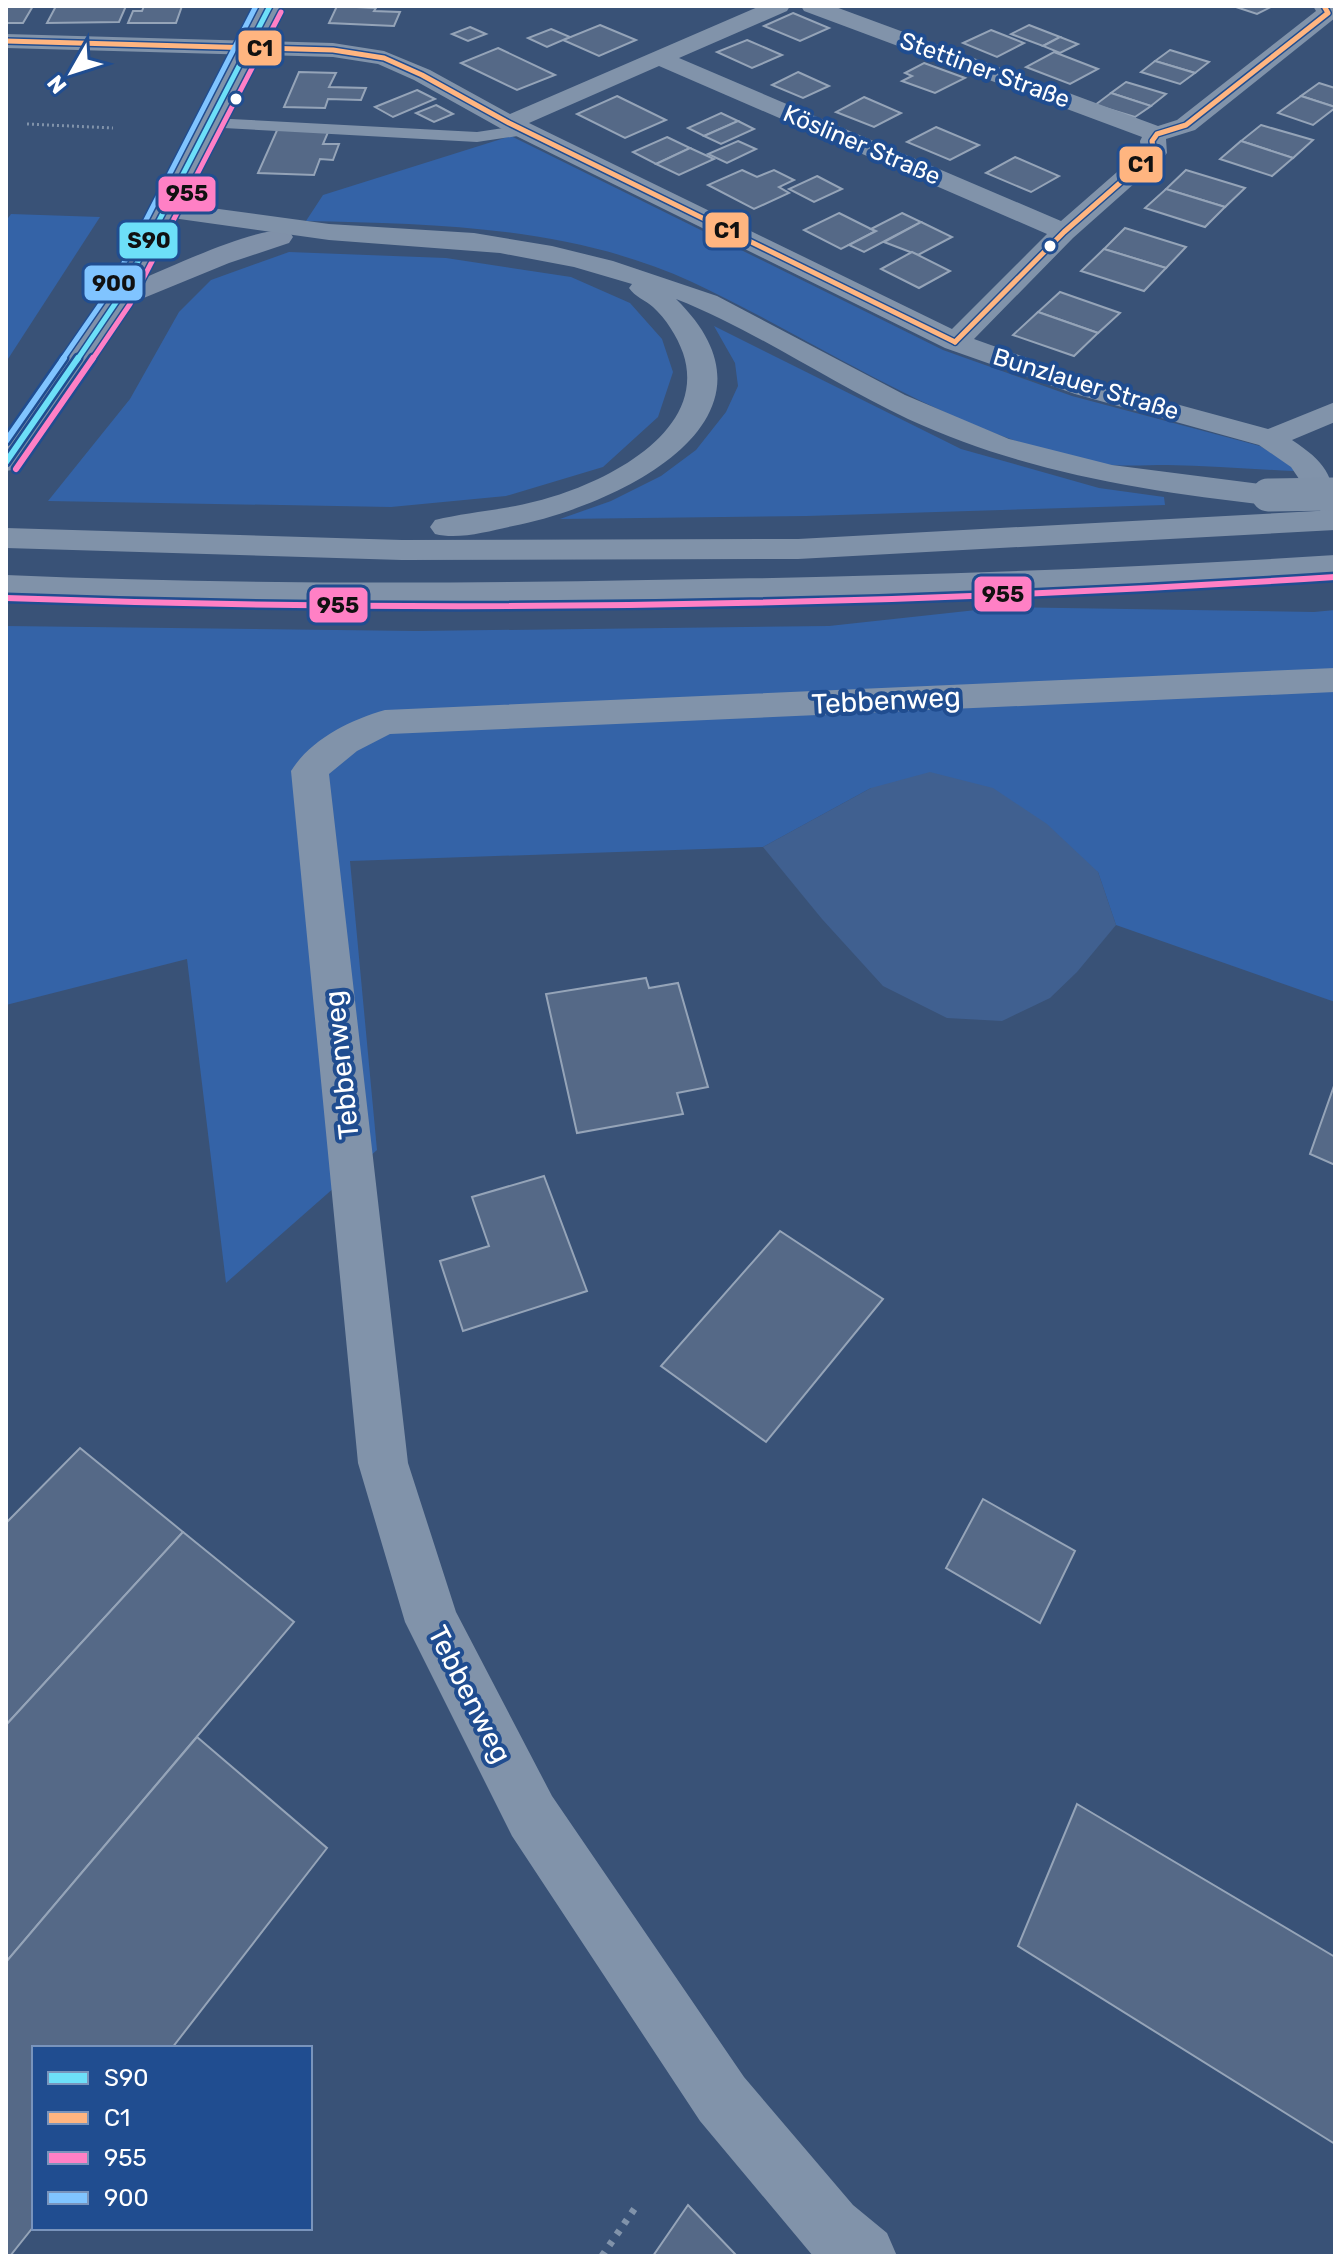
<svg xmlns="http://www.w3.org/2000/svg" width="1341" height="2262" viewBox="0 0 1341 2262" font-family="Rubik,sans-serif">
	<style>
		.green { fill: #3463a7 }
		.water { fill: #406090 }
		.building { fill: #556987; stroke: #95a4b8; stroke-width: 2 }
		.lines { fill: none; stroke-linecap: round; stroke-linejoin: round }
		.path-far1 { stroke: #8193aa; stroke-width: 3; stroke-dasharray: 2 3; stroke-linecap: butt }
		.path { stroke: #8193aa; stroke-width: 7; stroke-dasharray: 5 8; stroke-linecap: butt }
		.service { fill: #8193aa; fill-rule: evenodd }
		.minor { fill: #8193aa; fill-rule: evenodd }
		.tertiary { fill: #8193aa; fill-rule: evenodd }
		.primary { fill: #8091a9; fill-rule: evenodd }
		.trunk { fill: #8092a9; fill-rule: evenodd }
		.trunk-bridge { stroke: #8092a9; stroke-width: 33 }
		.bus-1-far1-casing { stroke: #204d90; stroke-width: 8 }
		.bus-1-casing { stroke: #204d90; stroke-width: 11 }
		.bus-2-casing { stroke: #204d90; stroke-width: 8 }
		.bus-3-far1-casing { stroke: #204d90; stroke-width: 8 }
		.bus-3-casing { stroke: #204d90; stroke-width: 11 }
		.bus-4-far1-casing { stroke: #204d90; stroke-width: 8 }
		.bus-4-casing { stroke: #204d90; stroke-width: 11 }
		.bus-1-far1 { stroke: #6ddff8; stroke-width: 5 }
		.bus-1 { stroke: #6ddff8; stroke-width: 6 }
		.bus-2 { stroke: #ffb580; stroke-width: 5 }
		.bus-3-far1 { stroke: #ff80c5; stroke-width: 5 }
		.bus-3 { stroke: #ff80c5; stroke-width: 6 }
		.bus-4-far1 { stroke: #80c4ff; stroke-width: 5 }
		.bus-4 { stroke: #80c4ff; stroke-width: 6 }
		.bus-dot { fill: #fff; stroke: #204d90; stroke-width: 3 }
		.labels { text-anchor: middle; stroke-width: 8; stroke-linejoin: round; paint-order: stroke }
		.far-street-label { font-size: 24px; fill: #fff; stroke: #204d90 }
		.street-label { font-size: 28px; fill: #fff; stroke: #204d90 }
		.line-badge { stroke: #204d90; stroke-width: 3 }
		.pale-badge-label { font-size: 22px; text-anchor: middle; font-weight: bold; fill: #111 }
	</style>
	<rect width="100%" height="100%" fill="#395277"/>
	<!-- green -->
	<g class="green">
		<path d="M511 136 943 350 1072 396 1260 446 1291 465 1294 471C1252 469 1210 466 1167 465 1144 465 1117 467 1095 463 948 433 826 345 692 282 570 226 437 224 306 221L323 195Z"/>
		<polygon points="11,214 100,217 6,362 6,221"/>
		<polygon points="289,252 446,258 571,277 630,303 662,339 673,372 658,417 603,467 506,496 391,507 48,501 130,399 179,312 211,280"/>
		<polygon points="714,326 961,449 1099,488 1164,497 1165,505 807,516 560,519 611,501 661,476 696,450 726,412 738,386 735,363"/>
		<polygon points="1004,607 1314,612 1335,610 1335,1002 1116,925 1098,872 871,788 763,847 350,861 377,1150 226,1283 187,959 6,1005 6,626 417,631 829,626"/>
	</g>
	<!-- water -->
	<polygon class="water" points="930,772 993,788 1047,824 1098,872 1116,925 1077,972 1050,998 1002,1021 947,1018 883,986 822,919 763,847 871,788"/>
	<!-- building -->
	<g class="building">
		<polygon points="6,6 33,6 23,23 6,23"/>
		<polygon points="56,6 126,6 119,22 47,23"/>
		<polygon points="144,6 182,6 176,23 128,23 133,11 142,11"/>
		<polygon points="337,6 376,8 374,11 400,12 394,26 329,23"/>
		<polygon points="1233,6 1273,6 1257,14"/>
		<polygon points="793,13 829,28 800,41 764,26"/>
		<polygon points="600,25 636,40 599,56 563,40"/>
		<polygon points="1029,25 1060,37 1043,46 1011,34"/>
		<polygon points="470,27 486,34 468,41 452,34"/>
		<polygon points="551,29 570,37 547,47 528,38"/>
		<polygon points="991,30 1024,43 997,57 963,43"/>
		<polygon points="1060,37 1078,44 1060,53 1043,46"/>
		<polygon points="747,40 782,55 752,68 717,52"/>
		<polygon points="498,48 555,75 517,90 461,63"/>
		<polygon points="1170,50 1209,62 1195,73 1155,61"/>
		<polygon points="1054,52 1098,69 1070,84 1026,67"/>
		<polygon points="1155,61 1195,73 1180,84 1141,72"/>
		<polygon points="924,63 965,78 935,93 902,81 912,76 905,73"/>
		<polygon points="299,72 336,73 329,87 366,88 361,100 328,99 325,108 284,107"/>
		<polygon points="798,72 829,86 803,98 772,85"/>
		<polygon points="1126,82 1166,94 1151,106 1111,93"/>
		<polygon points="1319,83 1335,88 1335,107 1301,96"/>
		<polygon points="417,90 435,99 393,117 375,107"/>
		<polygon points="1111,93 1151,106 1135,117 1095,105"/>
		<polygon points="617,96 666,120 625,138 577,114"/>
		<polygon points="1301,96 1335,107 1335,108 1313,125 1278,113"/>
		<polygon points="864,97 901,113 874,127 836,112"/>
		<polygon points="436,105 453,114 434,122 416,113"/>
		<polygon points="721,113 738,121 704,136 688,128"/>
		<polygon points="738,121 754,129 721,144 704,136"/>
		<polygon points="1261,125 1313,140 1293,158 1241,141"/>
		<polygon points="936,127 979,145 950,160 907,142"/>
		<polygon points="278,128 329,130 323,144 339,144 333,160 320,159 314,175 258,173"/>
		<polygon points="667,137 690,148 656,164 633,152"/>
		<polygon points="738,141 756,149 727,163 708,154"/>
		<polygon points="1241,141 1293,158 1272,176 1220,159"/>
		<polygon points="690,148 714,159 679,175 656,164"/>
		<polygon points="1015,157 1059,176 1031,192 986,173"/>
		<polygon points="742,170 757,177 774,170 794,180 779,187 789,193 754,209 708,185"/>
		<polygon points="1186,170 1245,188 1225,207 1166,189"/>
		<polygon points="817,176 842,189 814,202 789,189"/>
		<polygon points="1166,189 1225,207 1205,227 1145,208"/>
		<polygon points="839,213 871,229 876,231 841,249 804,230"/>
		<polygon points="902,213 921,222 864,252 849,245 876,231 871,229"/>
		<polygon points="921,222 952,237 918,255 884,242"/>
		<polygon points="1125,228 1186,247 1166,268 1104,249"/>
		<polygon points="1104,249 1166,268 1144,291 1081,271"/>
		<polygon points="912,252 950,271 919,288 881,269"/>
		<polygon points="1060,292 1120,313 1098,333 1038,312"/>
		<polygon points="1038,312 1098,333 1074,356 1013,335"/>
		<polygon points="646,978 649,988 678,983 708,1087 677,1093 683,1114 577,1133 546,994"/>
		<polygon points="1335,1083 1335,1165 1310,1154"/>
		<polygon points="544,1176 587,1291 463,1331 440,1261 489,1246 472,1197"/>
		<polygon points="780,1231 883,1299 766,1442 661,1366"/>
		<polygon points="80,1448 183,1532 6,1725 6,1523"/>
		<polygon points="983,1499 1075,1551 1040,1623 946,1568"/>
		<polygon points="183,1532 294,1622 6,1962 6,1725"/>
		<polygon points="197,1737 327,1848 172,2048 34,2048 34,2226 10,2256 6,2256 6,1962"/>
		<polygon points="1077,1804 1335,1957 1335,2144 1018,1946"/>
		<polygon points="688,2205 737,2256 653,2256"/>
	</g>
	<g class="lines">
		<!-- path-far1 -->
		<polyline class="path-far1" points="27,124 113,128"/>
		<!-- path -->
		<polyline class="path" points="602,2256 635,2208"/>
		<!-- service -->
		<polygon class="service" points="211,118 477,132 524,125 532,130 524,135 477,142 205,127 203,123 205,119"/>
		<!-- minor -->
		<g class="minor">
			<path d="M760 6H790L787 11 679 58 1061 221 1141 151 1140 141 1142 137 804 11 801 6H833L1158 126 1177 120 1316 11 1313 6H1335V18L1195 130 1166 139 1167 153 1163 158 1073 238 974 339 1095 382 1268 429 1335 402V422L1292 440C1328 464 1335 477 1335 519L1324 516 1291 467 1259 445 1075 394 945 348 500 128 414 80 378 64 333 57 6 48V34L333 43 384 51 430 70 510 114ZM659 66 1047 234 952 329 529 123Z"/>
			<path d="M1335 668V692L390 734 357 751 329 774 408 1463 456 1612 552 1796 744 2077 853 2205 887 2233 897 2256H813L700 2121 512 1836 405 1622 358 1463 291 771C311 739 350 720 385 710Z"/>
		</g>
		<!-- tertiary -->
		<polygon class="tertiary" points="259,6 281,6 180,210 176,216 158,216 154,210"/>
		<!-- primary -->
		<path class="primary" d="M167 202 176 204 180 210 144 278C173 266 262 224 289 231L293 237 289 243 229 263 129 304 17 469 6 471V440L105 298 154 210 158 204Z"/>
		<!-- trunk -->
		<g class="trunk">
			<path d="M167 202 329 224 474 233 552 246 613 261 717 296 905 395 1009 439 1112 465 1268 485 1279 488 1284 495 1279 502 1268 505C1144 491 1023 472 908 419 829 382 757 331 676 299 800 420 616 506 513 526 489 531 459 540 435 534L430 527 435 520C468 512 504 510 537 501 601 485 710 433 683 353 677 336 666 319 653 307 645 300 635 297 629 288L632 284 574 267 500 253 329 240 158 216 154 210 158 204Z"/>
			<polygon points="1335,510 1335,530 798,559 402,560 6,548 6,528 402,540 798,539"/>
			<path d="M1335 555V575C1106 591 877 598 647 602 433 605 220 605 6 597V575C220 584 433 584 647 580 877 577 1106 570 1335 555Z"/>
		</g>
		<!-- trunk-bridge -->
		<polyline class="trunk-bridge" points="1268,495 1335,494"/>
		<defs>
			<polyline id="bus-1-far1" points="77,360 119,298 270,6"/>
			<polyline id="bus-1" points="6,462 78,358"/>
			<g id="bus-2">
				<polyline points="6,41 333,50 384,58 422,75 509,123 955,342"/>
				<polyline points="955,342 1064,232 1154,153 1152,141 1157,134 1186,125 1328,13 1324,6"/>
			</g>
			<polyline id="bus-3-far1" points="92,360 130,304 281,12"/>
			<g id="bus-3">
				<polyline points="16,469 93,358"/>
				<path d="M6 598C448 614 893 606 1335 577"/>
			</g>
			<polyline id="bus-4-far1" points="62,360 109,292 256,6"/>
			<polyline id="bus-4" points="6,441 64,358"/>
		</defs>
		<!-- bus-1-far1 casing -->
		<use href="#bus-1-far1" class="bus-1-far1-casing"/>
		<!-- bus-1 casing -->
		<use href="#bus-1" class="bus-1-casing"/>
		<!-- bus-2 casing -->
		<use href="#bus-2" class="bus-2-casing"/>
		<!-- bus-3-far1 casing -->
		<use href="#bus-3-far1" class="bus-3-far1-casing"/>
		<!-- bus-3 casing -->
		<use href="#bus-3" class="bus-3-casing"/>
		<!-- bus-4-far1 casing -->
		<use href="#bus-4-far1" class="bus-4-far1-casing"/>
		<!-- bus-4 casing -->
		<use href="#bus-4" class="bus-4-casing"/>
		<!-- bus-1-far1 -->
		<use href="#bus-1-far1" class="bus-1-far1"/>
		<!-- bus-1 -->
		<use href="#bus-1" class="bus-1"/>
		<!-- bus-2 -->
		<use href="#bus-2" class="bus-2"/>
		<!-- bus-3-far1 -->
		<use href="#bus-3-far1" class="bus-3-far1"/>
		<!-- bus-3 -->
		<use href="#bus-3" class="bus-3"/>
		<!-- bus-4-far1 -->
		<use href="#bus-4-far1" class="bus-4-far1"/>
		<!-- bus-4 -->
		<use href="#bus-4" class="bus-4"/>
	</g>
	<!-- markers -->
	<g class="bus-dot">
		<circle cx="236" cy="99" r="7"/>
		<circle cx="1050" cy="246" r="7"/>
	</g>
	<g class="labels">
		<!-- far-street labels -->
		<g class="far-street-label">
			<text transform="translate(985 70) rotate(20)" y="8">Stettiner Straße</text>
			<text transform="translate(862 145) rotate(23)" y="8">Kösliner Straße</text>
			<text transform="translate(1086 384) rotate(17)" y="8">Bunzlauer Straße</text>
		</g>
		<!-- street labels -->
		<g class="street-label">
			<text transform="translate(886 700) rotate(-3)" y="10">Tebbenweg</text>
			<text transform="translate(341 1065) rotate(-96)" y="10">Tebbenweg</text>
			<text transform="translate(470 1694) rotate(63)" y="10">Tebbenweg</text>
		</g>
	</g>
	<g class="line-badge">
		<rect x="237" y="29" width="46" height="38" rx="8" fill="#ffb580"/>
		<rect x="1118" y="145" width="46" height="39" rx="8" fill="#ffb580"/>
		<rect x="157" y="175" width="60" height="38" rx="8" fill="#ff80c5"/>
		<rect x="704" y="211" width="46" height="38" rx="8" fill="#ffb580"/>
		<rect x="118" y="221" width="61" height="39" rx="8" fill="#6ddff8"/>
		<rect x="83" y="264" width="61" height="38" rx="8" fill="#80c4ff"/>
		<rect x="973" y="575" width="60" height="38" rx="8" fill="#ff80c5"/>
		<rect x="308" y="586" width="61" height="38" rx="8" fill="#ff80c5"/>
	</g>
	<g class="pale-badge-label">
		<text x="260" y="56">C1</text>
		<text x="1141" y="172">C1</text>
		<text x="187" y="201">955</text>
		<text x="727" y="238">C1</text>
		<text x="149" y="248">S90</text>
		<text x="114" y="291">900</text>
		<text x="1003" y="602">955</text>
		<text x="338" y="613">955</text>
	</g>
	<!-- border -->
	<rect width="1341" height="2262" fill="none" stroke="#ffffff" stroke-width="16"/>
	<!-- legend -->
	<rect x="32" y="2046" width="280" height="184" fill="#204d90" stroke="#7994bc" stroke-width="2"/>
	<rect x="48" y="2072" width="40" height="12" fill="#6ddff8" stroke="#7994bc" stroke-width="2"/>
	<text x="104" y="2086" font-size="24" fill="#ffffff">S90</text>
	<rect x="48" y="2112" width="40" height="12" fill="#ffb580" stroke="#7994bc" stroke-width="2"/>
	<text x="104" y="2126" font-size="24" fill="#ffffff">C1</text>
	<rect x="48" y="2152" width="40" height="12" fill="#ff80c5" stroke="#7994bc" stroke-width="2"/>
	<text x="104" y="2166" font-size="24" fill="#ffffff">955</text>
	<rect x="48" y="2192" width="40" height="12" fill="#80c4ff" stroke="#7994bc" stroke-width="2"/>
	<text x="104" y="2206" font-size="24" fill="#ffffff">900</text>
	<!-- north arrow -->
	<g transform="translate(72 72) rotate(231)" stroke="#204d90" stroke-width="6" paint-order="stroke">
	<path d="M0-6L14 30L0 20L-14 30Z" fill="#ffffff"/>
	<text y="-12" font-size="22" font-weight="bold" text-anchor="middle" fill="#ffffff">N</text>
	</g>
</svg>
